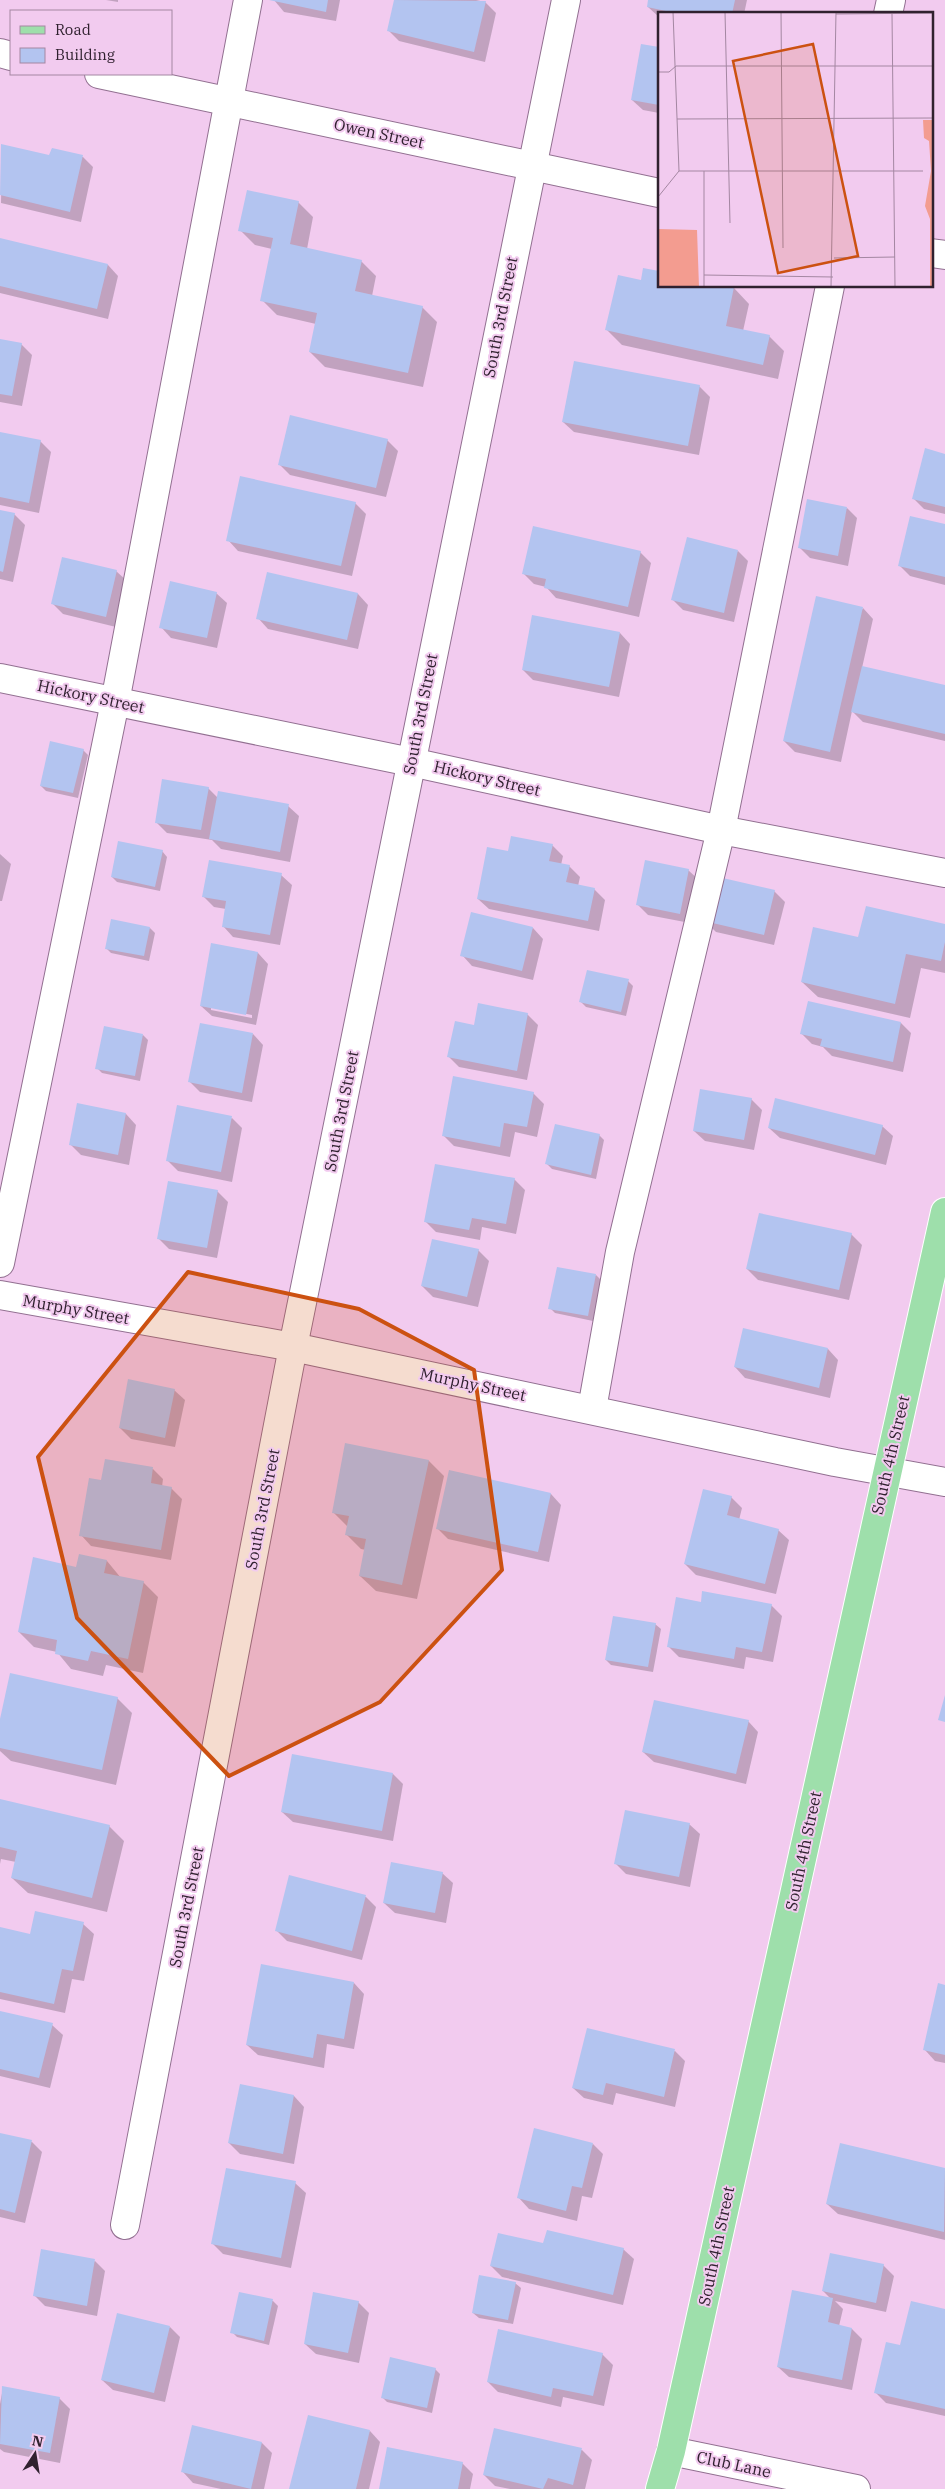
<svg xmlns="http://www.w3.org/2000/svg" width="945" height="2489" viewBox="0 0 945 2489" font-family="'IBM Plex Serif',serif">
	<style>
		.shadow { fill: #0003; fill-rule: evenodd }
		.building { fill: #b3c4f0 }
		.lines { fill: none; stroke-linecap: round; stroke-linejoin: round }
		.minor-casing { stroke: #927091; stroke-width: 30 }
		.major-casing { stroke: #fff; stroke-width: 30 }
		.minor { stroke: #fff; stroke-width: 28 }
		.major { stroke: #9edfab; stroke-width: 28 }
		.marked { fill: #cc5111; fill-opacity: 0.2; stroke: #cc5111; stroke-width: 4; stroke-linejoin: round }
		.labels { text-anchor: middle; stroke-width: 4; stroke-linejoin: round; paint-order: stroke }
		.street-label { font-size: 16px; fill: #30212f; stroke: #f2cbef }
		.inset-road { fill: none; stroke: #a487a2; stroke-width: 1 }
		.view { fill: #cc5111; fill-opacity: 0.15; stroke: #cc5111; stroke-width: 2.5 }
		.inset-edge { fill: none; stroke: #30212f; stroke-width: 2.5 }
	</style>
	<rect width="100%" height="100%" fill="#f2cbef"/>
	<!-- shadow -->
	<g class="shadow">
		<polygon points="106,0 118,0 118,2"/>
		<polygon points="274,0 340,0 336,21 284,12"/>
		<polygon points="396,0 476,0 485,2 496,13 485,62 399,41 389,31"/>
		<polygon points="649,0 747,0 744,14 659,14 659,17 648,7"/>
		<polygon points="659,49 659,113 643,110 632,100"/>
		<polygon points="2,145 50,157 52,149 83,157 93,167 81,222 1,203"/>
		<polygon points="298,202 313,217 307,249 361,261 376,276 372,296 422,307 437,322 423,387 325,367 310,352 316,324 277,315 262,300 272,249 255,245 240,230"/>
		<polygon points="0,239 108,265 118,276 108,319 0,293"/>
		<polygon points="659,286 724,286 734,288 749,304 743,331 769,336 784,351 778,379 622,345 607,330"/>
		<polygon points="0,340 21,344 32,355 22,406 0,402"/>
		<polygon points="699,386 710,397 699,455 574,432 563,422"/>
		<polygon points="0,433 40,441 51,452 39,513 0,505"/>
		<polygon points="387,440 398,451 386,497 290,475 279,464"/>
		<polygon points="945,455 945,514 924,509 913,498"/>
		<polygon points="355,503 366,514 352,576 238,551 228,540"/>
		<polygon points="847,508 857,518 848,566 810,558 799,547"/>
		<polygon points="0,511 14,514 25,525 13,582 0,579"/>
		<polygon points="945,525 945,585 910,576 900,566"/>
		<polygon points="738,551 748,561 734,622 683,610 673,600"/>
		<polygon points="640,552 651,563 639,617 556,598 546,587 534,584 524,574"/>
		<polygon points="116,571 127,581 116,627 63,614 52,603"/>
		<polygon points="268,574 358,594 368,605 358,649 268,629 258,618"/>
		<polygon points="216,593 227,603 217,648 171,638 161,627"/>
		<polygon points="863,608 873,619 862,668 945,686 945,741 863,722 852,711 841,762 795,752 784,741"/>
		<polygon points="620,633 630,644 619,697 533,680 523,670"/>
		<polygon points="83,750 88,755 78,798 46,791 41,786"/>
		<polygon points="208,788 218,798 288,806 299,816 290,862 221,849 212,840 167,833 156,822"/>
		<polygon points="552,845 563,856 561,865 569,866 580,877 578,886 594,889 605,900 599,931 489,909 478,899 509,852"/>
		<polygon points="162,851 167,857 160,891 117,882 112,877"/>
		<polygon points="0,854 11,864 2,901 0,901"/>
		<polygon points="688,870 699,880 690,923 648,915 638,905"/>
		<polygon points="281,875 292,885 280,945 233,937 223,926 226,909 214,907 203,896"/>
		<polygon points="774,891 785,902 774,945 716,932 705,921"/>
		<polygon points="945,925 945,973 921,968 910,1018 818,997 802,982 859,939"/>
		<polygon points="150,928 155,933 149,961 111,953 106,948"/>
		<polygon points="533,928 543,939 533,980 472,966 462,955"/>
		<path d="M212 945 258 953 268 964 256 1025 212 1016 201 1006ZM211 1007 252 1015V1018L211 1010Z"/>
		<polygon points="628,981 633,986 626,1016 586,1007 581,1002"/>
		<polygon points="527,1014 538,1025 527,1080 459,1067 449,1057 475,1026"/>
		<polygon points="901,1023 911,1033 903,1072 832,1056 823,1047 812,1044 801,1033"/>
		<polygon points="253,1034 263,1045 252,1102 200,1092 189,1081"/>
		<polygon points="143,1035 148,1040 140,1081 102,1073 97,1068"/>
		<polygon points="533,1093 544,1104 537,1137 515,1132 510,1157 454,1146 443,1135"/>
		<polygon points="751,1099 762,1110 754,1150 705,1141 694,1131"/>
		<polygon points="78,1104 126,1114 136,1125 129,1165 81,1155 70,1144"/>
		<polygon points="232,1118 242,1128 232,1182 178,1171 168,1161"/>
		<polygon points="882,1126 893,1136 886,1165 780,1138 769,1128"/>
		<polygon points="599,1135 604,1140 596,1179 552,1169 547,1164"/>
		<polygon points="514,1179 525,1190 516,1234 482,1227 480,1240 436,1232 425,1221"/>
		<polygon points="217,1191 228,1202 217,1258 169,1249 159,1239"/>
		<polygon points="851,1234 862,1245 849,1300 758,1280 747,1269"/>
		<polygon points="478,1250 489,1261 478,1307 433,1297 422,1286"/>
		<polygon points="596,1275 601,1280 593,1321 555,1313 550,1308"/>
		<polygon points="828,1349 838,1360 830,1398 745,1378 735,1367"/>
		<polygon points="174,1390 185,1400 175,1447 131,1439 120,1428"/>
		<polygon points="346,1445 429,1461 444,1476 417,1599 376,1591 360,1576 366,1550 361,1549 346,1534 348,1527 333,1512"/>
		<polygon points="153,1469 163,1479 162,1487 171,1488 182,1499 171,1560 91,1546 81,1535 102,1481"/>
		<polygon points="450,1471 551,1494 561,1505 549,1562 448,1539 437,1528"/>
		<polygon points="731,1497 742,1508 739,1520 778,1530 789,1540 776,1594 696,1575 685,1564"/>
		<polygon points="107,1561 121,1578 143,1582 158,1597 143,1673 106,1665 103,1676 71,1669 57,1652 34,1647 19,1632 77,1568"/>
		<polygon points="771,1605 782,1616 773,1662 746,1657 744,1669 679,1657 669,1647"/>
		<polygon points="655,1624 661,1629 653,1672 611,1665 606,1660"/>
		<polygon points="117,1698 132,1713 116,1785 11,1761 0,1751 0,1725"/>
		<polygon points="748,1721 758,1732 746,1784 654,1762 643,1752"/>
		<polygon points="393,1774 403,1784 393,1841 293,1822 282,1812"/>
		<polygon points="0,1800 109,1826 124,1841 107,1912 28,1893 12,1878 16,1862 1,1859 0,1864"/>
		<polygon points="689,1824 700,1834 690,1887 626,1874 616,1864"/>
		<polygon points="442,1873 453,1883 446,1923 395,1913 384,1903"/>
		<polygon points="290,1877 366,1897 376,1907 362,1960 287,1941 276,1930"/>
		<polygon points="83,1924 94,1934 84,1981 72,1979 65,2013 0,1999 0,1929 31,1935"/>
		<polygon points="354,1983 364,1994 354,2049 327,2044 324,2068 258,2055 247,2045"/>
		<polygon points="945,1986 945,2063 935,2061 925,2050"/>
		<polygon points="0,2012 52,2025 63,2035 50,2088 0,2076"/>
		<polygon points="675,2051 685,2061 675,2107 616,2093 613,2105 584,2098 573,2088"/>
		<polygon points="241,2085 294,2096 304,2107 294,2164 240,2154 229,2143"/>
		<polygon points="0,2134 32,2142 42,2152 25,2223 0,2217"/>
		<polygon points="593,2144 603,2154 592,2198 582,2196 577,2221 529,2209 519,2198"/>
		<polygon points="841,2144 945,2169 945,2240 838,2214 827,2204"/>
		<polygon points="295,2183 306,2193 291,2268 223,2254 212,2243"/>
		<polygon points="544,2245 623,2249 634,2259 623,2305 502,2277 491,2266"/>
		<polygon points="95,2261 105,2271 97,2316 45,2306 34,2295"/>
		<polygon points="883,2265 894,2276 886,2312 835,2301 843,2309 839,2326 852,2329 862,2339 852,2390 789,2377 778,2367 831,2299 823,2291"/>
		<polygon points="515,2283 521,2288 513,2324 479,2318 473,2313"/>
		<polygon points="240,2294 273,2301 278,2306 269,2345 237,2337 232,2332"/>
		<polygon points="358,2302 369,2313 359,2363 316,2354 305,2344"/>
		<polygon points="945,2310 945,2416 886,2403 875,2392 901,2347"/>
		<polygon points="170,2327 180,2337 165,2402 113,2390 102,2380"/>
		<polygon points="602,2354 613,2365 604,2406 563,2397 561,2407 498,2392 488,2382"/>
		<polygon points="435,2369 440,2374 432,2413 387,2402 382,2397"/>
		<polygon points="3,2388 59,2398 70,2409 60,2463 4,2452 0,2449 0,2404"/>
		<polygon points="193,2427 262,2443 272,2453 264,2489 221,2489 193,2483 183,2472"/>
		<polygon points="370,2431 380,2442 369,2489 291,2489"/>
		<polygon points="582,2450 592,2460 585,2489 510,2489 495,2486 484,2475"/>
		<polygon points="462,2463 473,2474 470,2489 380,2489"/>
	</g>
	<!-- building -->
	<g class="building">
		<polygon points="269,0 328,0 326,12"/>
		<polygon points="394,0 486,1 474,52 387,31"/>
		<polygon points="648,0 735,0 732,14 680,14 647,7"/>
		<polygon points="641,44 659,47 659,105 631,100"/>
		<polygon points="1,144 49,155 52,148 83,155 70,212 0,195"/>
		<polygon points="247,190 299,201 290,244 362,260 355,291 423,306 408,373 309,352 317,313 260,301 273,238 238,231"/>
		<polygon points="0,238 108,264 97,309 0,286"/>
		<polygon points="643,268 659,271 659,286 734,287 726,326 770,335 763,365 605,330 618,275 641,280"/>
		<polygon points="0,339 22,343 12,396 0,394"/>
		<polygon points="574,361 700,385 688,446 562,422"/>
		<polygon points="290,415 388,439 376,488 278,465"/>
		<polygon points="0,432 41,440 29,503 0,497"/>
		<polygon points="925,448 945,454 945,507 912,499"/>
		<polygon points="240,476 356,502 341,566 226,541"/>
		<polygon points="807,499 847,507 838,556 798,548"/>
		<polygon points="0,510 15,513 3,572 0,571"/>
		<polygon points="910,516 945,524 945,577 898,566"/>
		<polygon points="533,526 641,551 628,607 544,588 546,579 522,574"/>
		<polygon points="687,537 738,550 724,613 671,600"/>
		<polygon points="62,557 117,570 106,617 51,604"/>
		<polygon points="267,572 358,593 347,640 256,619"/>
		<polygon points="170,581 217,592 207,638 159,628"/>
		<polygon points="816,596 863,607 830,752 783,741"/>
		<polygon points="532,615 620,632 609,687 522,670"/>
		<polygon points="862,666 945,685 945,734 851,712"/>
		<polygon points="50,741 84,749 73,793 40,786"/>
		<polygon points="162,779 209,787 201,830 155,823"/>
		<polygon points="218,791 289,804 280,852 209,839"/>
		<polygon points="511,836 553,844 549,861 570,865 566,882 595,888 588,921 477,899 487,847 508,851"/>
		<polygon points="118,841 163,850 155,887 111,877"/>
		<polygon points="209,860 282,873 270,935 222,927 226,901 202,897"/>
		<polygon points="645,860 689,869 680,914 636,905"/>
		<polygon points="714,876 775,890 764,935 704,921"/>
		<polygon points="866,906 945,924 945,942 941,961 906,954 895,1004 801,982 813,927 858,937"/>
		<polygon points="471,912 533,927 522,971 460,956"/>
		<polygon points="111,919 150,927 144,956 105,949"/>
		<polygon points="211,943 258,952 246,1015 200,1006"/>
		<polygon points="587,970 629,979 621,1012 579,1002"/>
		<polygon points="808,1001 901,1022 893,1062 820,1046 822,1039 800,1034"/>
		<polygon points="478,1003 528,1013 517,1071 447,1057 455,1021 474,1025"/>
		<polygon points="200,1023 253,1033 242,1093 188,1082"/>
		<polygon points="104,1026 143,1034 135,1076 95,1069"/>
		<polygon points="453,1076 534,1092 527,1127 504,1123 500,1147 442,1136"/>
		<polygon points="700,1089 752,1098 744,1140 693,1131"/>
		<polygon points="775,1098 883,1125 875,1155 768,1128"/>
		<polygon points="77,1103 126,1113 118,1155 69,1145"/>
		<polygon points="177,1105 232,1116 221,1172 166,1161"/>
		<polygon points="555,1124 600,1134 591,1175 545,1164"/>
		<polygon points="435,1164 515,1178 506,1224 472,1218 469,1230 424,1222"/>
		<polygon points="168,1181 218,1190 207,1248 157,1239"/>
		<polygon points="759,1213 852,1233 839,1290 746,1269"/>
		<polygon points="432,1239 479,1249 467,1297 421,1286"/>
		<polygon points="557,1267 596,1274 588,1316 548,1309"/>
		<polygon points="743,1328 828,1348 819,1388 734,1367"/>
		<polygon points="128,1379 175,1389 165,1438 119,1428"/>
		<polygon points="345,1443 429,1460 402,1585 359,1576 366,1539 345,1535 349,1516 332,1513"/>
		<polygon points="105,1459 153,1467 151,1483 172,1487 161,1550 79,1536 89,1478 101,1480"/>
		<polygon points="449,1470 551,1493 538,1552 436,1529"/>
		<polygon points="703,1489 732,1496 727,1515 779,1529 765,1584 684,1564"/>
		<polygon points="79,1554 107,1560 104,1573 144,1581 128,1659 91,1651 88,1661 55,1654 57,1640 18,1632 33,1557 76,1567"/>
		<polygon points="702,1591 772,1604 762,1652 736,1647 734,1659 667,1647 676,1597 701,1602"/>
		<polygon points="613,1616 656,1623 648,1667 605,1660"/>
		<polygon points="10,1673 118,1697 102,1770 0,1748 0,1719"/>
		<polygon points="945,1695 945,1722 938,1720"/>
		<polygon points="654,1700 749,1720 736,1774 642,1752"/>
		<polygon points="292,1754 393,1773 382,1831 281,1812"/>
		<polygon points="0,1799 110,1825 92,1898 11,1878 17,1851 0,1847"/>
		<polygon points="625,1810 690,1823 679,1877 614,1864"/>
		<polygon points="391,1862 443,1872 435,1913 383,1903"/>
		<polygon points="289,1875 366,1895 352,1951 275,1931"/>
		<polygon points="35,1911 84,1922 73,1971 62,1969 54,2004 0,1992 0,1927 30,1934"/>
		<polygon points="261,1964 354,1982 344,2039 317,2034 313,2058 246,2045"/>
		<polygon points="938,1983 945,1985 945,2055 923,2050"/>
		<polygon points="0,2011 53,2023 39,2078 0,2069"/>
		<polygon points="587,2028 675,2049 664,2097 606,2083 603,2095 572,2088"/>
		<polygon points="240,2084 294,2095 283,2154 228,2143"/>
		<polygon points="534,2128 593,2143 582,2188 572,2186 566,2211 517,2198"/>
		<polygon points="0,2133 32,2140 15,2213 0,2209"/>
		<polygon points="840,2143 945,2168 944,2232 826,2204"/>
		<polygon points="226,2168 296,2181 281,2258 211,2244"/>
		<polygon points="547,2230 624,2248 613,2295 490,2266 498,2233 543,2243"/>
		<polygon points="41,2249 95,2259 87,2306 33,2296"/>
		<polygon points="830,2253 884,2264 876,2303 822,2291"/>
		<polygon points="479,2275 516,2282 508,2320 472,2313"/>
		<polygon points="792,2290 833,2298 828,2322 852,2328 842,2380 777,2367"/>
		<polygon points="239,2292 273,2299 264,2341 230,2333"/>
		<polygon points="313,2292 359,2301 348,2353 304,2344"/>
		<polygon points="911,2301 945,2309 945,2409 874,2393 886,2342 900,2345"/>
		<polygon points="117,2313 170,2326 154,2393 101,2380"/>
		<polygon points="498,2329 603,2353 593,2396 553,2388 551,2397 487,2382"/>
		<polygon points="390,2357 436,2368 427,2408 381,2398"/>
		<polygon points="2,2386 60,2397 50,2453 0,2444"/>
		<polygon points="308,2415 370,2430 356,2489 289,2489"/>
		<polygon points="192,2425 262,2442 251,2489 181,2472"/>
		<polygon points="494,2428 582,2448 573,2485 548,2478 543,2489 483,2475"/>
		<polygon points="387,2447 463,2462 458,2489 379,2489"/>
	</g>
	<g class="lines">
		<defs>
			<g id="minor">
				<polyline points="888,14 891,0"/>
				<polyline points="0,53 11,56"/>
				<polyline points="99,74 659,193"/>
				<polyline points="931,253 945,255"/>
				<polyline points="0,678 411,762 721,830 945,873"/>
				<polyline points="0,1263 115,702 248,0"/>
				<polyline points="0,1295 293,1347 835,1462 945,1482"/>
				<polyline points="592,1409 620,1252 721,830 830,286"/>
				<polyline points="125,2225 293,1347 566,0"/>
				<polyline points="671,2451 856,2489"/>
			</g>
			<polyline id="major" points="660,2489 671,2451 945,1212"/>
		</defs>
		<!-- minor casing -->
		<use href="#minor" class="minor-casing"/>
		<!-- major casing -->
		<use href="#major" class="major-casing"/>
		<!-- minor -->
		<use href="#minor" class="minor"/>
		<!-- major -->
		<use href="#major" class="major"/>
	</g>
	<!-- marked area -->
	<path class="marked" d="M188 1272 359 1309 474 1370 502 1570 380 1702 229 1776 77 1618 38 1457Z"/>
	<g class="labels">
		<!-- street labels -->
		<g class="street-label">
			<text transform="translate(379 133) rotate(12)" y="6">Owen Street</text>
			<text transform="translate(500 317) rotate(-79)" y="6">South 3rd Street</text>
			<text transform="translate(91 696) rotate(12)" y="6">Hickory Street</text>
			<text transform="translate(420 714) rotate(-79)" y="6">South 3rd Street</text>
			<text transform="translate(487 778) rotate(13)" y="6">Hickory Street</text>
			<text transform="translate(341 1111) rotate(-79)" y="6">South 3rd Street</text>
			<text transform="translate(76 1309) rotate(10)" y="6">Murphy Street</text>
			<text transform="translate(473 1384) rotate(12)" y="6">Murphy Street</text>
			<text transform="translate(890 1455) rotate(-77)" y="6">South 4th Street</text>
			<text transform="translate(262 1509) rotate(-79)" y="6">South 3rd Street</text>
			<text transform="translate(803 1851) rotate(-78)" y="6">South 4th Street</text>
			<text transform="translate(186 1907) rotate(-79)" y="6">South 3rd Street</text>
			<text transform="translate(716 2246) rotate(-78)" y="6">South 4th Street</text>
			<text transform="translate(734 2464) rotate(12)" y="6">Club Lane</text>
		</g>
	</g>
	<!-- overview -->
	<g transform="translate(658 12)">
		<rect width="275" height="275" fill="#f2cbef"/>
		<path d="M265 108H275V275H272V207L267 194 273 159 271 129 266 126ZM0 217 39 218 41 275H0Z" fill="#f39c90"/>
		<path class="inset-road" d="M67 0 72 211M123 0 125 236M178 2 275 1M234 2 237 275M0 60H11L18 54H275M19 107 275 106M21 159H265M0 185 21 159 15 0M176 246 237 245M46 263 175 265M46 275V159M173 275 178 0"/>
		<path class="view" d="M155 32 200 244 120 261 75 49Z"/>
		<rect width="275" height="275" class="inset-edge"/>
	</g>
	<!-- legend -->
	<rect x="10" y="10" width="162" height="65" fill="#f2cbef" stroke="#a487a2"/>
	<rect x="20" y="26" width="25" height="8" fill="#9edfab" stroke="#a487a2"/>
	<text x="55" y="35" font-size="15" fill="#30212f">Road</text>
	<rect x="20" y="48" width="25" height="15" fill="#b3c4f0" stroke="#a487a2"/>
	<text x="55" y="60" font-size="15" fill="#30212f">Building</text>
	<!-- north arrow -->
	<g transform="translate(35 2454) rotate(12)" stroke="#f2cbef" stroke-width="4" paint-order="stroke">
	<path d="M0-4L9 19L0 12L-9 19Z" fill="#30212f"/>
	<text y="-8" font-size="14" font-weight="bold" text-anchor="middle" fill="#30212f">N</text>
	</g>
</svg>
